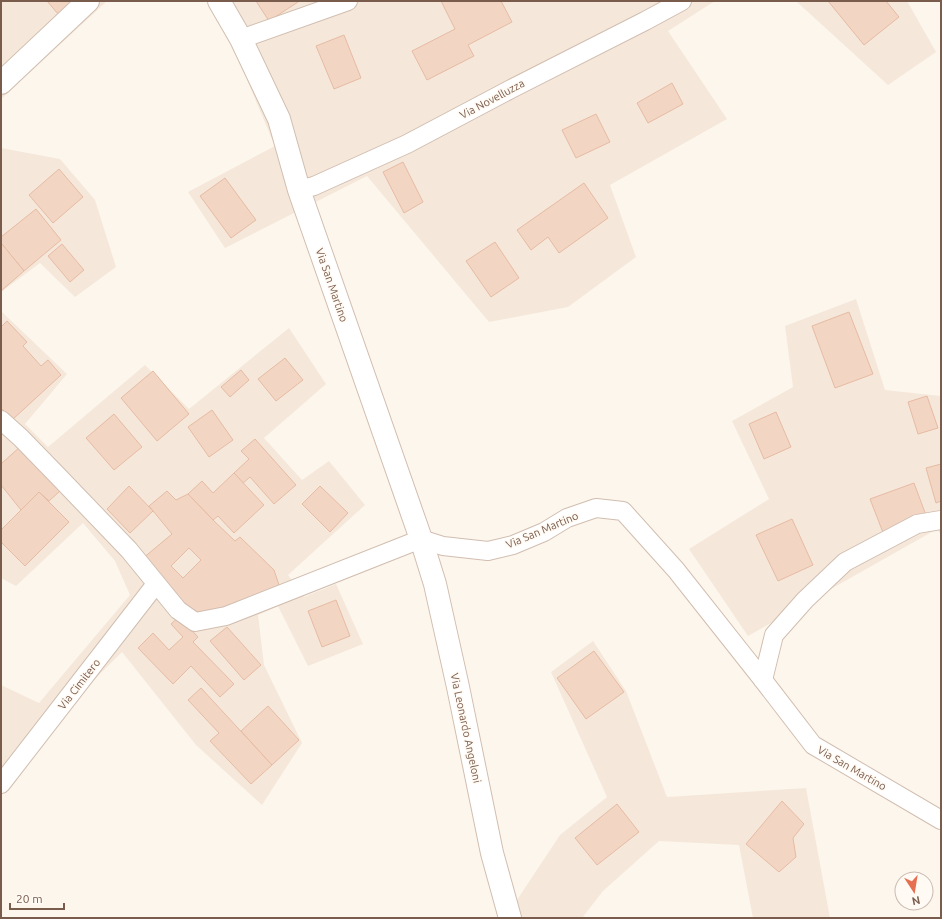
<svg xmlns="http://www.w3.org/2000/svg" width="942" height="919" viewBox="0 0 942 919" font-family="Ubuntu,sans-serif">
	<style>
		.residential { fill: #f5e8da }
		.building { fill: #f3d5c3; stroke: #e6bba3; fill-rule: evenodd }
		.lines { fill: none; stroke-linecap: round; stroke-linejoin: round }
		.minor-casing { stroke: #d1beb0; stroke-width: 20 }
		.tertiary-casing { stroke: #d1beb0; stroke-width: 24 }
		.minor { stroke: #fff; stroke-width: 18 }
		.tertiary { stroke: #fff; stroke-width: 22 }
		.labels { text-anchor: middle; stroke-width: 3; stroke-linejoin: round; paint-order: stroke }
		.street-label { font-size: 11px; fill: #7a5c4d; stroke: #fffaf3 }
	</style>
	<rect width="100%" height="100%" fill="#fdf6ec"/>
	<!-- residential -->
	<g class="residential">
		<polygon points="1,1 107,1 1,99"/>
		<polygon points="211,1 715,1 668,31 727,119 610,185 636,257 568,307 489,322 367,176 225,248 188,192 275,146 230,40"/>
		<polygon points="796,1 907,1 936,52 888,85"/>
		<polygon points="1,148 60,159 95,200 116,267 75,297 40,263 1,292"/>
		<polygon points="856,299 885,390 941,396 941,535 937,529 748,636 689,549 769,499 732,421 793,387 785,326"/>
		<polygon points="1,311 67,374 25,424 48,447 145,365 189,409 289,328 326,384 264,438 302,480 329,461 365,505 288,575 304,597 336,584 363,644 308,666 278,606 258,615 264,665 302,743 262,805 196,745 122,652 1,773 1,685 39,703 130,595 115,561 83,523 16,586 1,578"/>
		<polygon points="593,641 626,691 667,797 806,788 830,918 753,918 739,845 659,841 603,891 582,918 505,918 560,835 607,797 551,672"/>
	</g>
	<!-- building -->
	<g class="building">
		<polygon points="47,1 73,1 58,14"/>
		<polygon points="256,1 297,1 298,2 269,21"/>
		<polygon points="441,1 501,1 512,22 468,45 474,56 427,80 412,51 455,29"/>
		<polygon points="828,1 886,1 899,17 864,45"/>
		<polygon points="344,35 361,78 334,89 316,46"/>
		<polygon points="672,83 683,104 648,123 637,103"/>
		<polygon points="596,114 610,142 576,158 562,130"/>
		<polygon points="403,162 423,202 404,213 383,172"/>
		<polygon points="59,169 83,197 53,223 29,195"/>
		<polygon points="225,178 256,220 231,238 200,196"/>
		<polygon points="584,183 608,218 559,253 548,237 531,250 517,230"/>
		<polygon points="36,209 61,240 24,271 1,243 1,237"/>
		<polygon points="495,242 519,278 491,297 466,261"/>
		<polygon points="2,244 24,271 1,291 1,245"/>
		<polygon points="62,244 84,270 70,282 48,256"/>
		<polygon points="849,312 873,374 835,388 812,326"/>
		<polygon points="7,321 27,342 23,346 41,366 48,360 61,375 12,420 1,408 1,327"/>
		<polygon points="285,358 303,380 276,401 258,379"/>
		<polygon points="241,370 249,380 230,397 221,387"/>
		<polygon points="153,371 189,414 157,441 121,398"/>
		<polygon points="927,396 938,428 918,434 908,402"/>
		<polygon points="212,410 233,440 209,457 188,427"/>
		<polygon points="776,412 791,447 764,459 749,424"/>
		<polygon points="114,414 142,447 114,470 86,438"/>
		<polygon points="255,439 296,485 274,504 250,477 243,483 234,473 249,459 241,451"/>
		<polygon points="21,446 60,491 49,501 39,492 21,510 1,485 1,464"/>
		<polygon points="941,464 941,501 936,503 926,468"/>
		<polygon points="234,473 264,505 234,533 218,516 213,520 188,494 202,481 213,493"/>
		<polygon points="914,483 927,518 884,535 870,499"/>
		<polygon points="129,486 153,511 130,533 107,509"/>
		<polygon points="320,486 348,513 330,532 302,504"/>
		<path d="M167 491 176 500 188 494 213 520 235 541 240 537 274 570 280 588 204 616 199 611 193 617 142 559 172 534 149 506ZM189 548 201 560 183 578 171 566Z"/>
		<polygon points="39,492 69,522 25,566 1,542 1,530"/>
		<polygon points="792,519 813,565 778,581 756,535"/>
		<polygon points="336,600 350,636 322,647 308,611"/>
		<polygon points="179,617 198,637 193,642 234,684 220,697 191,666 173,684 138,648 153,633 169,650 183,637 171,624"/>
		<polygon points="227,627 261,665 244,680 210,641"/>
		<polygon points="594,651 624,692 586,719 557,678"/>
		<polygon points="201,688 272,765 251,784 210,741 219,733 188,700"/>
		<polygon points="268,706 299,740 272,765 241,731"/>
		<polygon points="782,801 804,824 793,838 796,857 779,872 746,844"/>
		<polygon points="617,804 639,832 597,865 575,838"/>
	</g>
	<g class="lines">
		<defs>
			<g id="minor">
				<polyline points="241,39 348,1"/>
				<polyline points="299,190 314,186 407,144 511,89 645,21 682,1"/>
				<polyline points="1,420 21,438 57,475 129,550 178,610 195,622 226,616 421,539 443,546 488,551 513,545 544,532 567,518 596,508 623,511 676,570 763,680 813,745 941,820"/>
				<polyline points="763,680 774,635 805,600 845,562 917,524 941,520"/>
				<polyline points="1,784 156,584"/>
			</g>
			<g id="tertiary">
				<polyline points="219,1 241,39 279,119 299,190 421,539 435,584 458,687 492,853 510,918"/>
				<polyline points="1,83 88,1"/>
			</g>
		</defs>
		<!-- minor casing -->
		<use href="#minor" class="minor-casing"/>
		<!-- tertiary casing -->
		<use href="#tertiary" class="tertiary-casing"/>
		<!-- minor -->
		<use href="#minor" class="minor"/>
		<!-- tertiary -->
		<use href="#tertiary" class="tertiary"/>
	</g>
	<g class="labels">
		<!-- street labels -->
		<g class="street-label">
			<text transform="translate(492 99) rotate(-28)" y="4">Via Novelluzza</text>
			<text transform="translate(332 285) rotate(71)" y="4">Via San Martino</text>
			<text transform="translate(542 530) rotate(-23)" y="4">Via San Martino</text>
			<text transform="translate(79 684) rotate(-52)" y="4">Via Cimitero</text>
			<text transform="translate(466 728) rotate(78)" y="4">Via Leonardo Angeloni</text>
			<text transform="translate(852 768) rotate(30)" y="4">Via San Martino</text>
		</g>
	</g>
	<!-- border -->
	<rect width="942" height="919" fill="none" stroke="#7a5c4d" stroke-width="4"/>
	<!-- north arrow -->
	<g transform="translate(914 891) rotate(168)"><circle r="19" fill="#fffaf3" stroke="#cabbb1"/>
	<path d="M0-3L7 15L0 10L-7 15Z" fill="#e76f51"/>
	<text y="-6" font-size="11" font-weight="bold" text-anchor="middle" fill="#7a5c4d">N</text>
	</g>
	<!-- scale -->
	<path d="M10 903v6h54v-6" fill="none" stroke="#7a5c4d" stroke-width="2"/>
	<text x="16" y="903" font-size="12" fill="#7a5c4d" stroke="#fffaf3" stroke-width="3" paint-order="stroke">20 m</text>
</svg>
